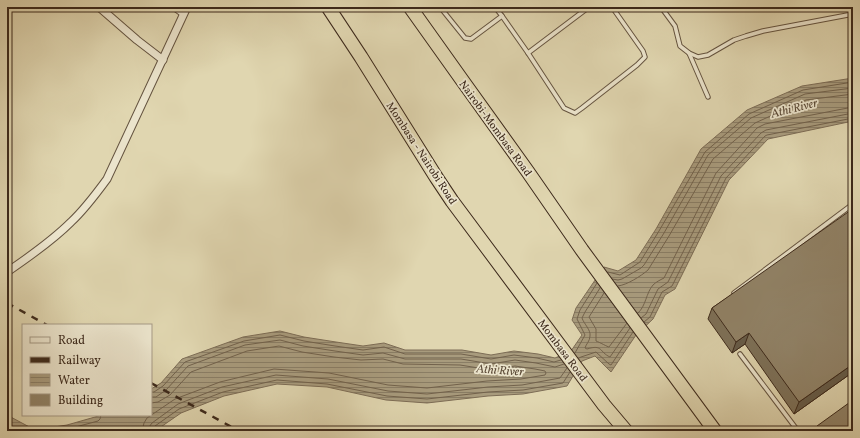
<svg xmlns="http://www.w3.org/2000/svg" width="860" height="438" viewBox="0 0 860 438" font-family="Vollkorn,serif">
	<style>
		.water { fill: url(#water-rules); stroke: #7d6d56 }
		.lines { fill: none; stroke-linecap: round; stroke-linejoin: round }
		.shore { stroke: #72624c; stroke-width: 1 }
		.lane-casing { stroke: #655440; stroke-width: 5.5 }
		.street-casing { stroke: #655440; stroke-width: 9 }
		.highway-casing { stroke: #3c291b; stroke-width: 15 }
		.lane { stroke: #ebe4cc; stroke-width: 3.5 }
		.street { stroke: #ebe4cc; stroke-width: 7 }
		.highway { stroke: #e0d6b0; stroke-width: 13 }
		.rail { stroke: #3c291b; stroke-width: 2.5; stroke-dasharray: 7 7; stroke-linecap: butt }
		.wall { fill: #7d7159; stroke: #3c291b }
		.shaded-wall { fill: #665c49; stroke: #3c291b }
		.building { fill: #918368; stroke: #3c291b }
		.labels { text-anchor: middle; stroke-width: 3.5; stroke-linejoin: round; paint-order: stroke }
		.street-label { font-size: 11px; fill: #3c291b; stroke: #ebe4cc }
		.water-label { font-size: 12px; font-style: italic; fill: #5c4b38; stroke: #ebe4cc }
	</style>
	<defs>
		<pattern id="water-rules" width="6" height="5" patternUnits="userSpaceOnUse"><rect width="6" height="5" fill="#a89b7d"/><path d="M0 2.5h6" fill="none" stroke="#8a7e66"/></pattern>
	</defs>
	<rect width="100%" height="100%" fill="#e0d6b0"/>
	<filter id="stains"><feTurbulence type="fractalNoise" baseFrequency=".005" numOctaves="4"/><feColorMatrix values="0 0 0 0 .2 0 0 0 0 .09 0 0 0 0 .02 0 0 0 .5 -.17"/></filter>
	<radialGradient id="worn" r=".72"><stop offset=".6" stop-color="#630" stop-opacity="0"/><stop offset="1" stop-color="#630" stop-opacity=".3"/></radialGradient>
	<!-- water -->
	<polygon class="water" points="853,78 853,121 768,139 729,180 675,289 665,295 653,319 636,335 611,372 595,356 582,361 567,386 523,394 488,396 427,403 386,400 327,387 277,384 224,396 181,413 155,431 7,431 7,415 35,430 67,425 102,415 151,415 151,389 161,383 182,359 243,337 280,331 304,337 336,342 363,346 384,343 405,350 462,350 491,355 514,351 538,354 555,358 571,351 582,335 572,320 576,308 604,267 618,271 636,260 656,229 701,149 747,110 802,86"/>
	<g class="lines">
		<!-- shore -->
		<g class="shore">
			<polyline points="608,272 620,275 640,262 659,231 705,152 749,114 803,90 853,82"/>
			<polyline points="612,279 618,280 622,279 641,268 644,265 664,233 708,155 751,118 805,94 853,88"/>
			<path d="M618 286C627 285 641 276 648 270L669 236 713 159 755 123 806 100 853 94"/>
			<path d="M600 288 585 312 582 318C584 324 591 330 590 336 590 341 586 344 585 348L587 349C603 344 599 352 610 357L630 328"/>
			<path d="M604 293 589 317 596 329V341C599 342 608 347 609 347L627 323"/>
			<path d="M638 313C646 306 646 293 653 285 656 282 660 280 664 278L716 173 757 128 765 124 853 107"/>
			<polyline points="641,318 646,314 658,289 668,282 721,176 761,133 766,130 853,113"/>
			<polyline points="644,322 650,317 662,292 672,286 726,178 765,136 767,135 853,118"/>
			<polyline points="575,353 585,335 577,319 580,310 597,283"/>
			<polyline points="579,358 581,357 596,352 609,364 611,365 633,332"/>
			<polyline points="151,392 154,392 163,386 185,362 244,341 280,335 304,341 335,346 363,350 384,347 405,354 461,354 491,359 514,355 537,358 554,362 561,360"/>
			<polyline points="151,397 156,397 166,390 188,366 245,345 280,340 303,346 335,351 363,355 383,353 405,359 461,359 491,364 515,360 536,363 555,367 564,364"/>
			<polyline points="55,431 68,429 98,421 100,419 101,415"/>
			<polyline points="142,431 144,423 147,418 175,399 220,382 274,369 329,373 388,385 427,388 487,381 521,379 545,375 546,373 545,371 535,369 515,366 491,370 460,365 403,364 383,359 361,360 334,357 302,352 279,346 247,351 191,372 170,395 158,402 151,403"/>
			<polyline points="149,431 149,427 152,423 178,404 222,387 276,375 328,379 388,391 427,394 488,387 522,385 560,378 567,368"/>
			<polyline points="154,431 154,428 155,426 179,409 223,392 277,380 327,384 387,396 427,399 488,392 523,390 563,383 570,372"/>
		</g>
		<defs>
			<g id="lane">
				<polyline points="172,7 183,15"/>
				<polyline points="440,7 465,38 471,39 502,16 495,7"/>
				<polyline points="661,7 675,26 680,46 689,53 698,57 708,55 734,40 746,36 763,31 853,14"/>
				<polyline points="502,16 528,53 564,108 575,113 582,108 637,65 645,57 643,51 612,7"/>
				<polyline points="528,53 589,7"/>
				<polyline points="689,53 708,97"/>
				<polyline points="734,293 853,204"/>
				<polyline points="740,354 798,431"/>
			</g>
			<g id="street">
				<polyline points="99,7 137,40 163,60"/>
				<path d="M7 272C29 257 52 241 71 222 85 209 96 194 107 179L187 7"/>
			</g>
			<g id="highway">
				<polyline points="328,7 361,57 436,177 452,201 604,405 626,431"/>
				<polyline points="410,7 462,80 528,172 582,250 715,431"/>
			</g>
		</defs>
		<!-- lane casing -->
		<use href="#lane" class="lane-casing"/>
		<!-- street casing -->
		<use href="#street" class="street-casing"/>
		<!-- highway casing -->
		<use href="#highway" class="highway-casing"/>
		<!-- lane -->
		<use href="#lane" class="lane"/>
		<!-- street -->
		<use href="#street" class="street"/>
		<!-- highway -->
		<use href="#highway" class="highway"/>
		<!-- rail -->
		<g class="rail">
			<polyline points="7,303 47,325"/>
			<polyline points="151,383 239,431"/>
		</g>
	</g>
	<!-- wall -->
	<g class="wall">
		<polygon points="853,213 853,372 794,414 745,344 732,353 708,319 712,308"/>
		<polygon points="817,426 853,431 815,431"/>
	</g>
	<!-- shaded-wall -->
	<g class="shaded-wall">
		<polygon points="749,333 745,344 732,353 736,342"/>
		<polygon points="853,364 853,372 794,414 799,402"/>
	</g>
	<!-- building -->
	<g class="building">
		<polygon points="851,210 853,213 853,364 799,402 749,333 736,342 712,308"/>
		<polygon points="853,400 853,431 820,431 817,426"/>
	</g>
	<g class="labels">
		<!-- street labels -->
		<g class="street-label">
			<text transform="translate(496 128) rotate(54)" y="4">Nairobi-Mombasa Road</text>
			<text transform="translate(422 153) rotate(57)" y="4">Mombasa - Nairobi Road</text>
			<text transform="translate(563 350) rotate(53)" y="4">Mombasa Road</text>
		</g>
		<!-- water labels -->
		<g class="water-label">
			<text transform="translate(794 108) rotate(-14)" y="4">Athi River</text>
			<text transform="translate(500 370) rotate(4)" y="4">Athi River</text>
		</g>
	</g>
	<!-- margin -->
	<rect width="860" height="438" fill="none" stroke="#e0d6b0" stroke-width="24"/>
	<rect x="8" y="8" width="844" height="422" fill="none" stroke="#3c291b" stroke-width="2"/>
	<rect x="12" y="12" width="836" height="414" fill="none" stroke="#3c291b"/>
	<!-- legend -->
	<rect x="22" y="324" width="130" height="92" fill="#ebe4cc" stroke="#a59985"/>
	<rect x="30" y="337" width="20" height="6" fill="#ebe4cc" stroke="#a59985"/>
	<text x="58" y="344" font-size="12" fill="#3c291b">Road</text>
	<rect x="30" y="357" width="20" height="6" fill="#3c291b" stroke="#a59985"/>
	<text x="58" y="364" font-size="12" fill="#3c291b">Railway</text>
	<rect x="30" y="374" width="20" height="12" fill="url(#water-rules)" stroke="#a59985"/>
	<text x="58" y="384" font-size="12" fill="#3c291b">Water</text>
	<rect x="30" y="394" width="20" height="12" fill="#918368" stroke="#a59985"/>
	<text x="58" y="404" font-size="12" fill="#3c291b">Building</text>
	<rect width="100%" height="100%" filter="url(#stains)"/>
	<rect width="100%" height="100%" fill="url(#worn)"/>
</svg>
